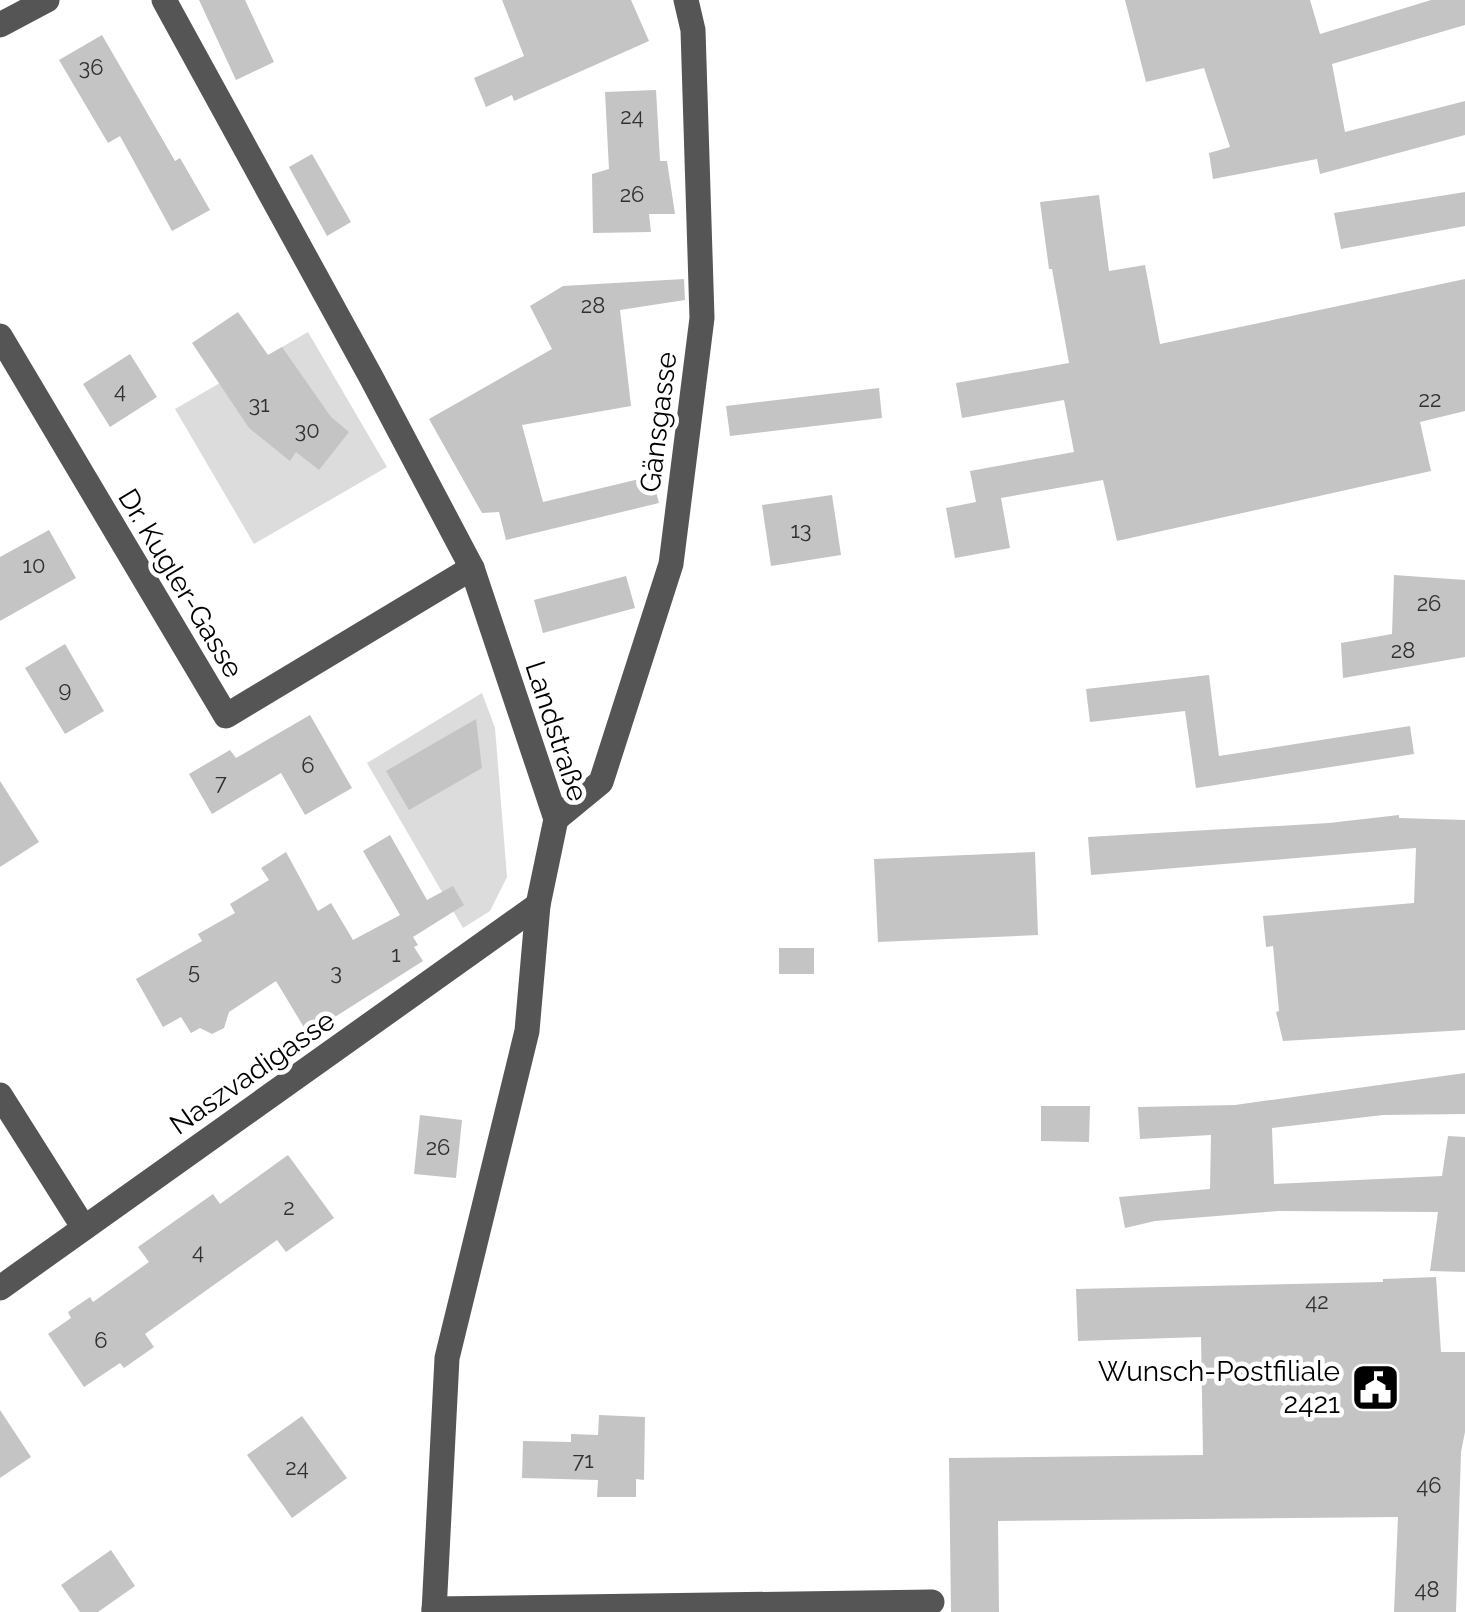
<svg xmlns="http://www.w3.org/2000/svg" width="1465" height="1612" viewBox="0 0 1465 1612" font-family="Raleway,sans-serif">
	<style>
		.green { fill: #dcdcdc }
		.building { fill: #c4c4c4 }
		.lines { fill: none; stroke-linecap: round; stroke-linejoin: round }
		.minor { stroke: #555; stroke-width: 25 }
		.labels { text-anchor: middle; stroke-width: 9; stroke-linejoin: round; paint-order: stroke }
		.number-label { font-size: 22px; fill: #313131 }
		.street-label { font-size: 28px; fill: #000; stroke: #fff }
		.poi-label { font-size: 28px; fill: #000; stroke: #fff; text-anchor: end }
	</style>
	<rect width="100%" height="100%" fill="#fff"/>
	<!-- green -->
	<g class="green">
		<polygon points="308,332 387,467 254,544 175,409"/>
		<polygon points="482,693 495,728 507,877 490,911 463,928 367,763"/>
	</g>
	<!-- building -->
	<g class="building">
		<polygon points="199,0 245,0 274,62 236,80"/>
		<polygon points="502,0 631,0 649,41 514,101 512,95 486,107 474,78 524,56"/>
		<polygon points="1125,0 1310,0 1320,34 1431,0 1465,0 1465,25 1332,64 1345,132 1465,101 1465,135 1320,174 1317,159 1213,179 1209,153 1230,147 1204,68 1146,82"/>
		<polygon points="102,35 175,161 180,158 210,210 172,231 120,136 108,143 59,60"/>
		<polygon points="656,90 660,161 667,161 675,214 649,214 651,232 593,233 592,174 609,169 605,92"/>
		<polygon points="312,154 351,222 327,236 289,167"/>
		<polygon points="1465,192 1465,226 1341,249 1334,213"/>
		<polygon points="1099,195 1109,271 1145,265 1160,344 1465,279 1465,411 1420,422 1431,471 1117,541 1103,480 1001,498 1010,548 955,558 946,508 976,502 970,471 1074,452 1064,400 962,418 956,383 1069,363 1052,269 1049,269 1040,202"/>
		<polygon points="684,279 685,300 620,310 631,406 522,425 543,502 652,476 659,503 506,540 499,512 482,513 429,419 552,349 530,306 563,286"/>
		<polygon points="238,312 268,355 282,347 331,417 349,432 319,470 296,452 290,461 249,428 192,343"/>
		<polygon points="130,354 157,397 110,427 83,384"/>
		<polygon points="879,388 882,418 730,436 726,406"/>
		<polygon points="832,495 841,555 771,566 762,505"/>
		<polygon points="49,530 76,578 0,621 0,557"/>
		<polygon points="1394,575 1465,580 1465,657 1343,678 1341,643 1392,634"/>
		<polygon points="626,576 635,608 543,633 534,600"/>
		<polygon points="65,644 104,711 65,734 25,668"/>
		<polygon points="1209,675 1219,756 1410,726 1414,754 1196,788 1185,711 1090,722 1086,689"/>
		<polygon points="310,715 352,788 305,815 281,773 212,814 189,774 230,750 236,758"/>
		<polygon points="476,719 482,768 409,810 386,771"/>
		<polygon points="0,781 39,842 0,867"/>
		<polygon points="1399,815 1399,818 1465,820 1465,1030 1283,1041 1276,1012 1279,1011 1273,946 1266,947 1263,916 1414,903 1416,848 1091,875 1088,837 1329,823"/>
		<polygon points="390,835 427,900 453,886 464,905 413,937 418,945 414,947 423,961 308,1034 276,981 229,1012 224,1028 212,1034 200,1028 191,1033 181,1017 163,1027 136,979 202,941 198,934 235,913 230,904 269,880 261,868 286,852 318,911 331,903 353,940 400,915 363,851"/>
		<polygon points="1035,852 1038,935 878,942 874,859"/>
		<rect x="779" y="948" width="35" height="26"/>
		<polygon points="1465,1073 1465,1114 1383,1115 1272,1128 1274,1184 1442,1176 1448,1136 1465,1137 1465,1272 1430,1271 1438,1212 1278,1211 1155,1221 1125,1228 1119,1197 1210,1189 1211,1135 1140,1139 1138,1107 1235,1105"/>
		<polygon points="1041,1106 1090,1106 1089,1142 1041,1141"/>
		<polygon points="420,1115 462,1120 456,1178 414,1174"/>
		<polygon points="288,1155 334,1218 286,1252 277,1240 145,1334 154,1347 124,1368 120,1363 84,1387 48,1334 71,1318 68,1312 90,1297 93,1302 149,1262 138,1247 213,1194 220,1204"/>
		<polygon points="1436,1277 1441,1352 1465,1352 1465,1432 1461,1452 1456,1612 1394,1612 1398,1517 998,1521 999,1612 951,1612 949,1458 1203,1455 1201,1337 1078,1341 1076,1289 1383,1282 1383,1279"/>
		<polygon points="0,1410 31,1457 0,1478"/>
		<polygon points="599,1415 645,1417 644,1480 636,1479 636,1497 597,1497 598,1480 522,1478 523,1441 571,1442 571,1434 598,1435"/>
		<polygon points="302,1416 347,1478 292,1518 247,1455"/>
		<polygon points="111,1550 135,1586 98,1612 80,1612 61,1585"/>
	</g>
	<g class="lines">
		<!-- minor -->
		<g class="minor">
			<polyline points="164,0 371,377 472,568 556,819 538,905 527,1031 447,1358 434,1612"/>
			<polyline points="0,25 47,0"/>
			<polyline points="0,336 226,716 472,568"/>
			<polyline points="556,819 601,782 671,564 702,318 693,30 686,0"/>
			<polyline points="0,1095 84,1228"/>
			<polyline points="0,1288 538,905"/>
			<polyline points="434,1609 932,1602"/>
		</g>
	</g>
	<!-- icons -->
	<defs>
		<symbol id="civic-square" viewBox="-11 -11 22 22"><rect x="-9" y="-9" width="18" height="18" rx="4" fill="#000" stroke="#fff"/><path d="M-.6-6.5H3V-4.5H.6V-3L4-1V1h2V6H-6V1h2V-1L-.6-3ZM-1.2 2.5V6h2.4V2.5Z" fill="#fff"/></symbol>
	</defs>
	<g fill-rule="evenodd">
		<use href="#civic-square" x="1348" y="1360" width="55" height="55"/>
	</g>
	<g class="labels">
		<!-- number labels -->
		<g class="number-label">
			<text x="91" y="75">36</text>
			<text x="632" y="124">24</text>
			<text x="632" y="202">26</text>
			<text x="593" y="313">28</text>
			<text x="120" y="398">4</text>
			<text x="1430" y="407">22</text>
			<text x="259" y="412">31</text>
			<text x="307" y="438">30</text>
			<text x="801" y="538">13</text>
			<text x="34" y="573">10</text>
			<text x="1429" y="611">26</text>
			<text x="1403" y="658">28</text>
			<text x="65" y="697">9</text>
			<text x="308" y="773">6</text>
			<text x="221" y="790">7</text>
			<text x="396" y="962">1</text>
			<text x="194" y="979">5</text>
			<text x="336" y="980">3</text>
			<text x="438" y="1155">26</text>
			<text x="289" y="1215">2</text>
			<text x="198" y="1259">4</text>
			<text x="1317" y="1309">42</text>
			<text x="101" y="1348">6</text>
			<text x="583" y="1468">71</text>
			<text x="297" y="1475">24</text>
			<text x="1429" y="1493">46</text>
			<text x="1427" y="1597">48</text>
		</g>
		<!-- street labels -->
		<g class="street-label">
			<text transform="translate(658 422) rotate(-83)" y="10">Gänsgasse</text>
			<text transform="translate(181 583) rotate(59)" y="10">Dr. Kugler-Gasse</text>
			<text transform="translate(557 731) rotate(72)" y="10">Landstraße</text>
			<text transform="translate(252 1072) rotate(-35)" y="10">Naszvadigasse</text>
		</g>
		<!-- poi labels -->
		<g class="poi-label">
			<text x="1340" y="1381">Wunsch-Postfiliale<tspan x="1340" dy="32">2421</tspan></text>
		</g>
	</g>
</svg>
